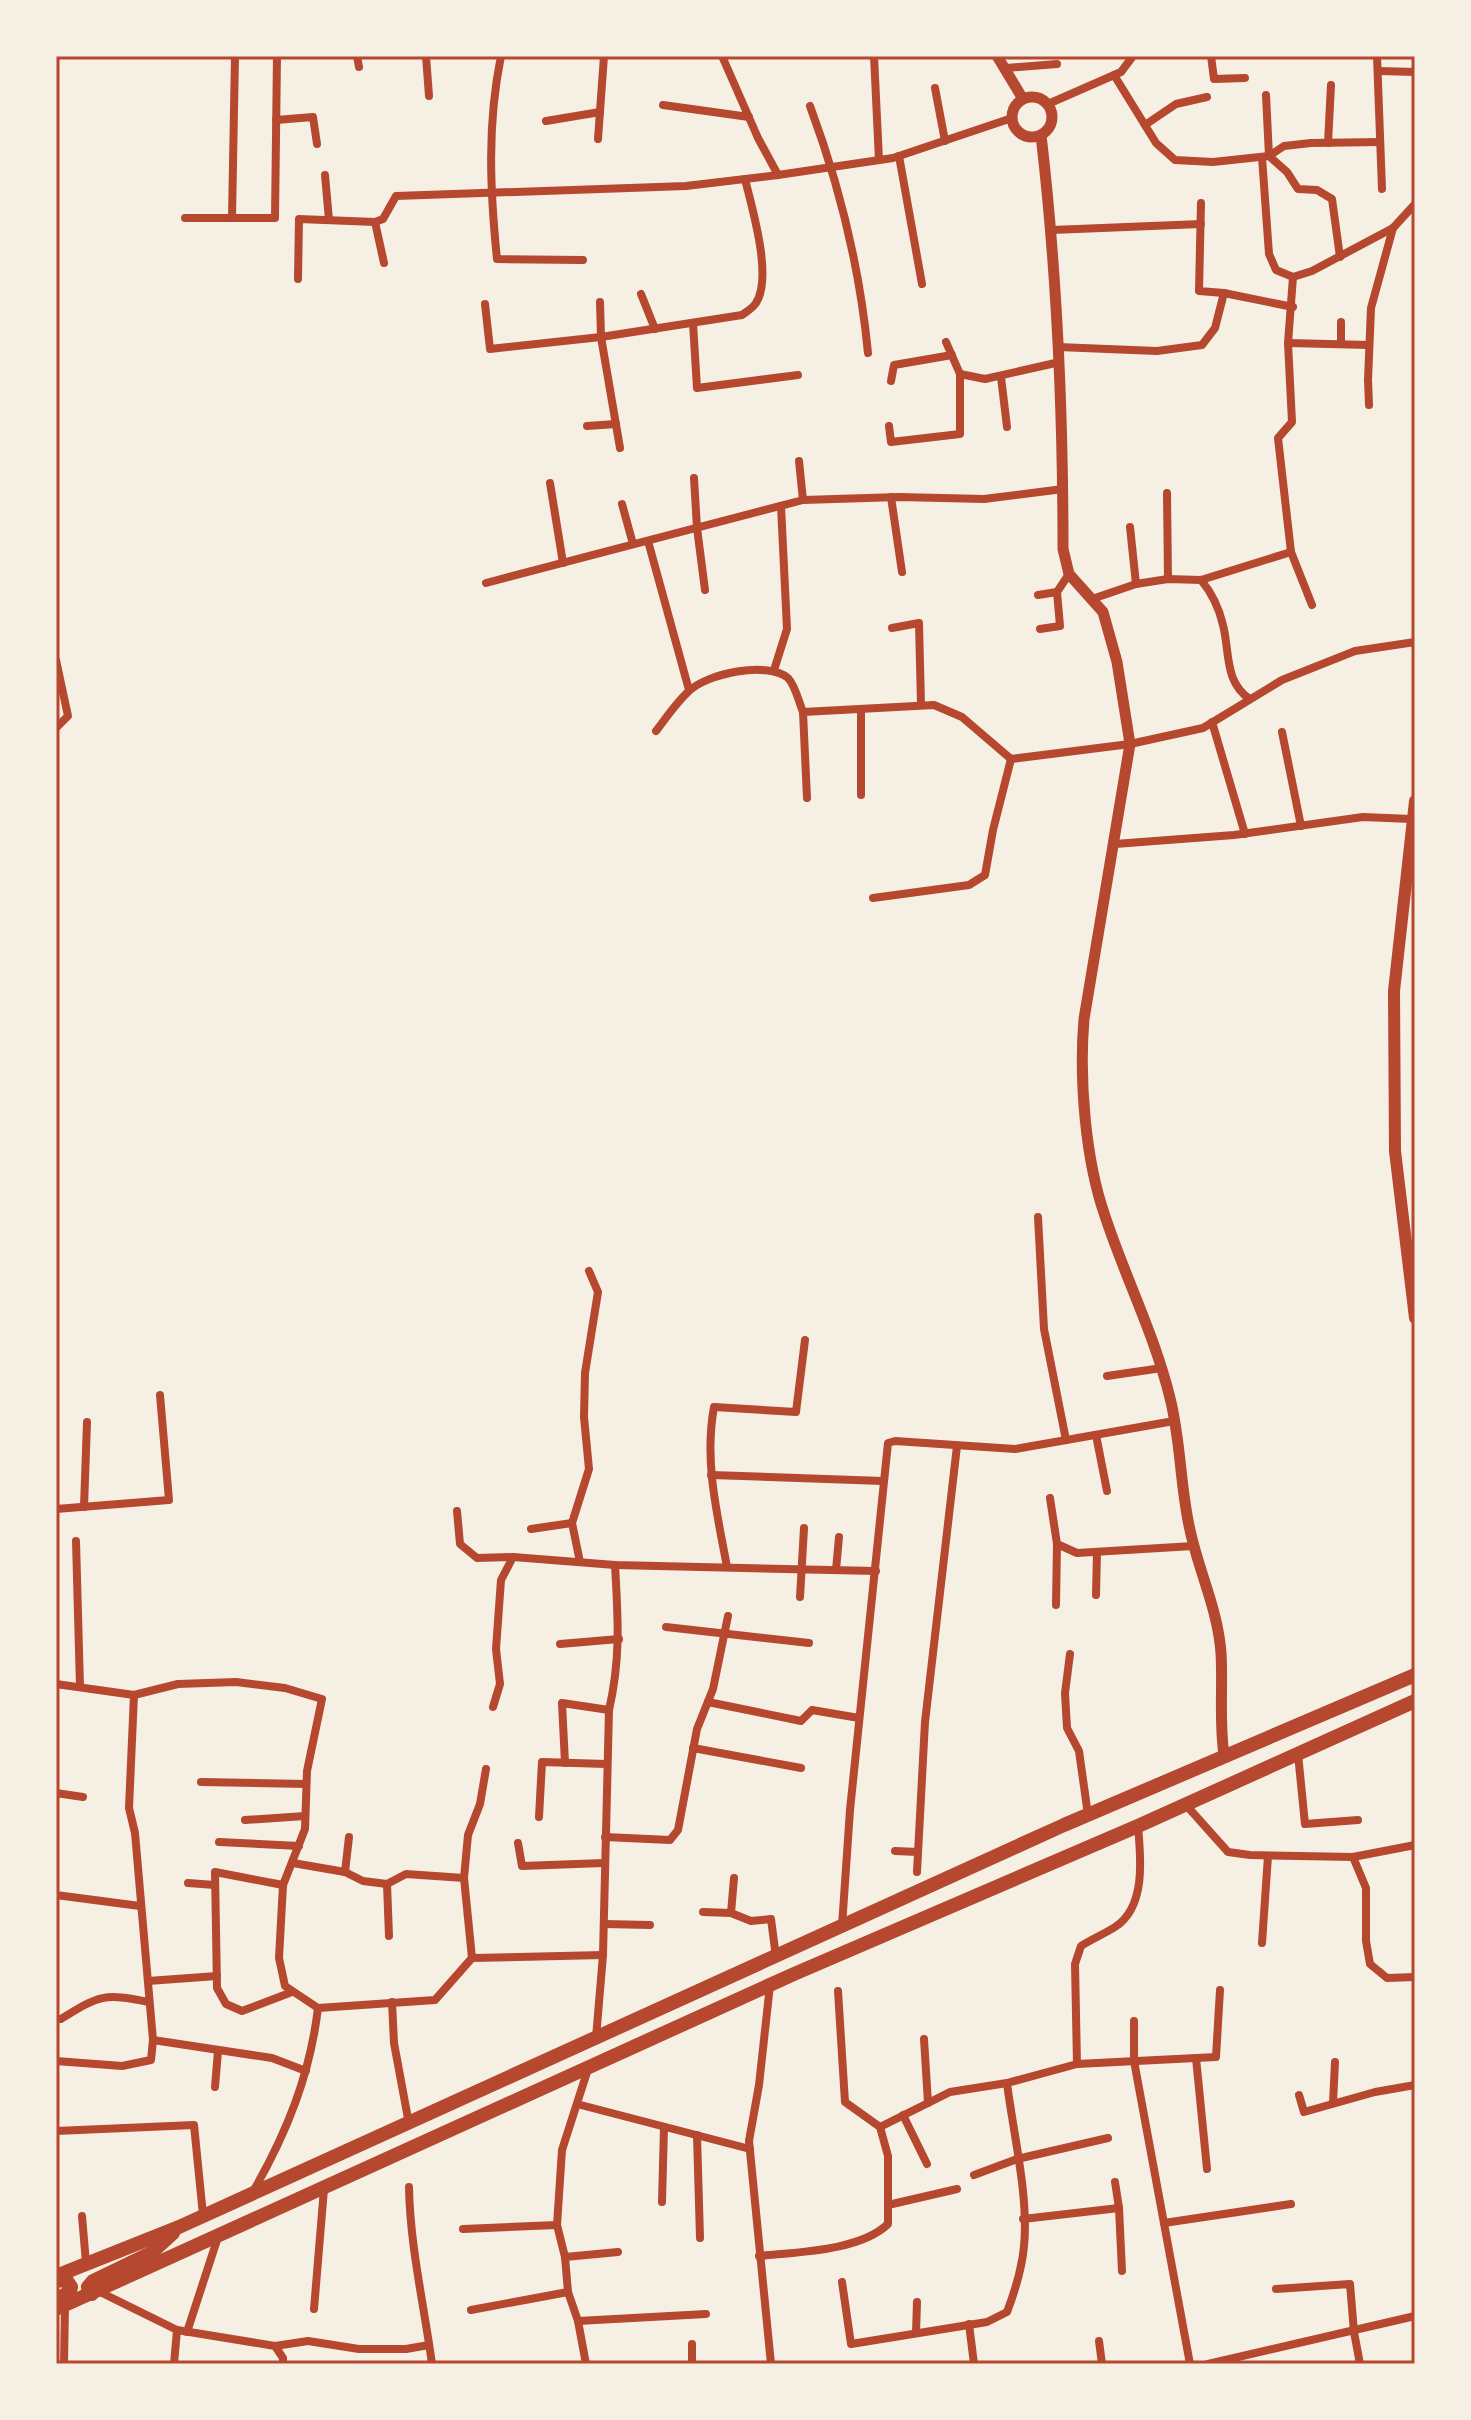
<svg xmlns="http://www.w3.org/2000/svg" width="1471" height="2420" viewBox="0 0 1471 2420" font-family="Rubik,sans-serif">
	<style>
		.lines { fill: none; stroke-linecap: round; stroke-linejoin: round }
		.minor { stroke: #b5482f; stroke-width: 8 }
		.tertiary { stroke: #b5482f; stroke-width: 11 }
		.secondary { stroke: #b5482f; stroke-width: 12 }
		.primary { stroke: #b5482f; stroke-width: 14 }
		.neatline { fill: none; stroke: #b5482f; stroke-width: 3 }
	</style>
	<rect width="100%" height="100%" fill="#f6efe4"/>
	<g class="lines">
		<!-- minor -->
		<g class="minor">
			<polyline points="357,56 359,67"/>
			<polyline points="426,56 429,96"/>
			<path d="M501 56C487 124 490 190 497 259L583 260"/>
			<polyline points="722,56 758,138 778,175"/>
			<polyline points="874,56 879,160"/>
			<polyline points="1211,56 1214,79 1245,78"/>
			<polyline points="1377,56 1382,189"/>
			<polyline points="1006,68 1057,64"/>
			<polyline points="1380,71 1415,72"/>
			<polyline points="1114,75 1156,143 1175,160 1213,162 1269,156 1284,146 1311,143 1380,142"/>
			<polyline points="935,88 945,141"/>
			<polyline points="1266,95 1269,156 1287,172 1298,189 1317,190 1332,199 1340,257"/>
			<polyline points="1048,104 1121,72 1133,56"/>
			<polyline points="663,105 749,117"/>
			<path d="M810 106C839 184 860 270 868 353"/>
			<polyline points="276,120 313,117 317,144"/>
			<polyline points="546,121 600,112"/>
			<polyline points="1145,125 1176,104 1207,97"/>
			<polyline points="598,139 604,56"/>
			<polyline points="1328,143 1331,85"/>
			<polyline points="899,156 922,284"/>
			<polyline points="1262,157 1269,254 1276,270 1293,277 1288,343 1292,422 1278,438 1291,552 1312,605"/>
			<polyline points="325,175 329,220"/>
			<polyline points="1201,203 1199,291 1224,293 1293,307"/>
			<polyline points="185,218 275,218 277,56"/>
			<polyline points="232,218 235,56"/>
			<polyline points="375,222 384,263"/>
			<polyline points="1052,230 1201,224"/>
			<polyline points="1293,277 1312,271 1393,228 1415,204"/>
			<polyline points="298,279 299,219 375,222 383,219 396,196 686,186 778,175 893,158 1012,118"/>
			<polyline points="641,294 655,329"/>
			<polyline points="600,302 601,337 620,448"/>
			<path d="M485 304 490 349 601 337 742 315C746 312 753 308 756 303 773 277 752 208 745 179"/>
			<polyline points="693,323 697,388 798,375"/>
			<polyline points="946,342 960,374 985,379 1060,362"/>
			<polyline points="1288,343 1369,345"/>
			<polyline points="1341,344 1341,322"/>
			<polyline points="1058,347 1157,351 1202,345 1215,328 1224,293"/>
			<polyline points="1001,377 1007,427"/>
			<polyline points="891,381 894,365 952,355"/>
			<polyline points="1369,405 1368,380 1371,308 1393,228"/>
			<polyline points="587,426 616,424"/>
			<polyline points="889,426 891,442 960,434 960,374"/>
			<polyline points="799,461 803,500"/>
			<polyline points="694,478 697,528 705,590"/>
			<polyline points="550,483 563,563"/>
			<polyline points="1167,493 1168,579"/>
			<polyline points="891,497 902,572"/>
			<polyline points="622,504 633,544"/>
			<polyline points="1130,527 1136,584"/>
			<polyline points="648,541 689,690"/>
			<path d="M1201 580C1212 593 1219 608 1223 625 1230 652 1224 682 1250 699"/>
			<polyline points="486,583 803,500 899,497 984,499 1063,489"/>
			<polyline points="1038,595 1057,592"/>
			<polyline points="1092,599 1136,584 1168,579 1201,580 1291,552"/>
			<polyline points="892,628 919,623 921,705"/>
			<polyline points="1040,629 1060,626 1057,592 1069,574"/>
			<polyline points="56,660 68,716 56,728"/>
			<polyline points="774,670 787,629 781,506"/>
			<polyline points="803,712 807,798"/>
			<polyline points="1212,722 1245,834"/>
			<path d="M656 731C666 718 676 703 688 692 707 673 767 661 788 678 795 685 799 702 803 712L934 705 962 717 1011 759 1130 744 1203 728 1282 680 1355 651 1415 642"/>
			<polyline points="1282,732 1301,826"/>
			<polyline points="861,795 861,709"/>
			<polyline points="1115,844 1234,835 1363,817 1411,819"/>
			<polyline points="873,898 969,885 985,875 993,830 1011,759"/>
			<polyline points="1038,1217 1044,1329 1066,1440"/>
			<polyline points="1107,1376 1162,1368"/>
			<polyline points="1096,1435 1107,1491"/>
			<polyline points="711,1475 883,1481"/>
			<polyline points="1050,1498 1057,1544 1077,1553 1193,1546"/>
			<polyline points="84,1507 87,1422"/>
			<polyline points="56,1509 169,1500 160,1395"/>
			<polyline points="457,1511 460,1544 477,1558 513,1557 501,1580 496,1649 500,1684 493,1707"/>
			<polyline points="531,1529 572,1523"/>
			<polyline points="76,1541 80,1687"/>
			<polyline points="513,1557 615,1565 876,1571"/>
			<polyline points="580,1562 572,1523 589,1469 584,1417 585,1373 598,1292 589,1271"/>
			<path d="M727 1567C717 1513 704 1461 714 1407L796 1412 805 1340"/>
			<polyline points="836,1570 839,1537"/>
			<polyline points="1096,1595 1097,1552"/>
			<polyline points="800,1597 804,1528"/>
			<polyline points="1056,1605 1057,1544"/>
			<polyline points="666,1627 809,1643"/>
			<polyline points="560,1644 619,1639"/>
			<polyline points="1070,1654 1065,1693 1067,1728 1079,1751 1088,1815"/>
			<path d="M56 1684 134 1695 178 1684 236 1682 285 1688 322 1699 307 1771 305 1829 283 1885 279 1958 285 1986 318 2008C310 2075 287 2132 254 2190"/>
			<polyline points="134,1695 129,1808 135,1833 153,2040 272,2058 306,2071"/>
			<polyline points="708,1702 801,1721 812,1710 859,1718"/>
			<polyline points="693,1748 801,1768"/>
			<polyline points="1298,1754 1305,1824 1358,1820"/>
			<polyline points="565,1763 562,1703 609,1710"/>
			<polyline points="201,1782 306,1784"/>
			<polyline points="56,1793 83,1797"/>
			<polyline points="1186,1805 1228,1852 1250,1855 1353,1857 1415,1845"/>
			<polyline points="539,1817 542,1762 606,1764"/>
			<polyline points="245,1820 305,1816"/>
			<polyline points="605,1837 670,1840 678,1830 697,1729 713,1689 728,1616"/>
			<polyline points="219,1842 299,1846"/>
			<polyline points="518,1843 522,1866 604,1863"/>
			<polyline points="895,1851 918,1852"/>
			<polyline points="1353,1857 1366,1888 1366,1941 1370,1964 1387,1978 1415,1977"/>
			<polyline points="293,1863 345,1872 363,1881 387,1884 406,1874 464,1878"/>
			<polyline points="345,1872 349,1837"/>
			<polyline points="917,1872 925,1722 957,1446"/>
			<polyline points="734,1878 731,1913 751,1921 771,1919 776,1957"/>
			<polyline points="188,1883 215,1885"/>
			<polyline points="387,1884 389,1936"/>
			<polyline points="283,1885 215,1872 217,1988 226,2004 242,2011 292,1992"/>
			<polyline points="56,1895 140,1906"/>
			<polyline points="703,1912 731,1913"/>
			<polyline points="604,1924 650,1925"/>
			<polyline points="842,1926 850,1810 888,1443 895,1441 1015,1449 1174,1421"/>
			<polyline points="1262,1943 1268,1856"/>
			<polyline points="472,1958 464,1878 468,1835 480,1804 486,1769"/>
			<polyline points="148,1981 217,1976"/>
			<polyline points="770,1985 759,2085 749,2141 771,2364"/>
			<polyline points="392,2002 394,2043 409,2124"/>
			<polyline points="318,2008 435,2000 472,1958 603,1955"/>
			<path d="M56 2019H61C100 1995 103 1993 149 2002"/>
			<polyline points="1134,2021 1134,2061 1190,2364"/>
			<path d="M596 2038 603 1955 609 1710C621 1658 618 1618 615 1565"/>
			<polyline points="924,2039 928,2103"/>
			<polyline points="1196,2058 1207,2169"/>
			<polyline points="56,2061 122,2066 151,2060 153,2040"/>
			<path d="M1077 2064 1075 1964 1081 1946C1092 1939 1104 1934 1115 1927 1146 1907 1141 1859 1138 1826"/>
			<polyline points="215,2087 218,2051"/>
			<polyline points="1299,2095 1304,2112 1375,2092 1415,2085"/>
			<polyline points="1333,2103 1335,2062"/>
			<polyline points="577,2104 750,2149"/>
			<polyline points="903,2115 927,2164"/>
			<polyline points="880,2127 950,2092 1007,2083 1077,2064 1216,2057 1220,1990"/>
			<polyline points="56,2131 194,2125 203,2215"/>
			<polyline points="697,2135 700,2238"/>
			<polyline points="974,2175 1017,2159 1108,2138"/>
			<polyline points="1115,2182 1119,2208 1122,2271"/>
			<path d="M409 2187C410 2246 424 2305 432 2364"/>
			<polyline points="662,2202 664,2127"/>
			<polyline points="888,2205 957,2189"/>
			<polyline points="82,2216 86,2263"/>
			<polyline points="1023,2219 1119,2208"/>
			<polyline points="1164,2223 1291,2204"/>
			<polyline points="463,2229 557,2225"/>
			<path d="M759 2256C797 2252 860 2251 888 2224V2156L880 2127 845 2102 838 1991"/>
			<polyline points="565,2257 618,2252"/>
			<path d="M842 2282 851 2344 987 2322 1007 2312C1015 2291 1022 2269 1024 2246 1029 2197 1013 2132 1007 2083"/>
			<polyline points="1276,2289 1350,2284 1354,2332 1360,2364"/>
			<polyline points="98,2291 177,2330 275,2346 283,2358 283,2364"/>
			<polyline points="314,2309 324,2189"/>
			<polyline points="471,2310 568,2292"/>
			<polyline points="578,2321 706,2314"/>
			<polyline points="969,2324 974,2364"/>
			<polyline points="187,2332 218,2237"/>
			<polyline points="916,2333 917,2302"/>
			<polyline points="1099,2341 1102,2364"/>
			<polyline points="275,2346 308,2341 359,2349 406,2349 429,2345"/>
			<polyline points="64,2364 65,2305"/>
			<polyline points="174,2364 177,2330"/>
			<polyline points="586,2364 578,2321 568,2292 565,2257 557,2225 562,2150 588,2069"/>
			<polyline points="692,2364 692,2344"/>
			<polyline points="1208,2364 1415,2316"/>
		</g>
		<!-- tertiary -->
		<g class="tertiary">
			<polyline points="997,56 1023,99"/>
			<circle cx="1032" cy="117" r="20"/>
			<path d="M1041 135C1057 272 1063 410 1063 549L1069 574 1103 612 1117 662 1130 744 1084 1019C1079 1078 1085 1159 1105 1216 1125 1277 1155 1336 1170 1398 1181 1441 1180 1487 1190 1530 1199 1572 1218 1610 1221 1653 1223 1687 1219 1721 1224 1755"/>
		</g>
		<!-- secondary -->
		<polyline class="secondary" points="1415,801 1394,991 1395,1151 1415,1318"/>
		<!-- primary -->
		<g class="primary">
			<polyline points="56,2276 179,2227 1064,1825 1415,1675"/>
			<polyline points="56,2280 67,2281 71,2287 70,2291 56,2301"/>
			<polyline points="92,2294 88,2287 93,2281 151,2253 173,2233"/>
			<polyline points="56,2309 794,1974 1138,1826 1415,1701"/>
		</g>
	</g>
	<!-- border -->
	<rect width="1471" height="2420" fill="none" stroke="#f6efe4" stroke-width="116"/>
	<rect x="58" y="58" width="1355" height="2304" class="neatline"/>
</svg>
